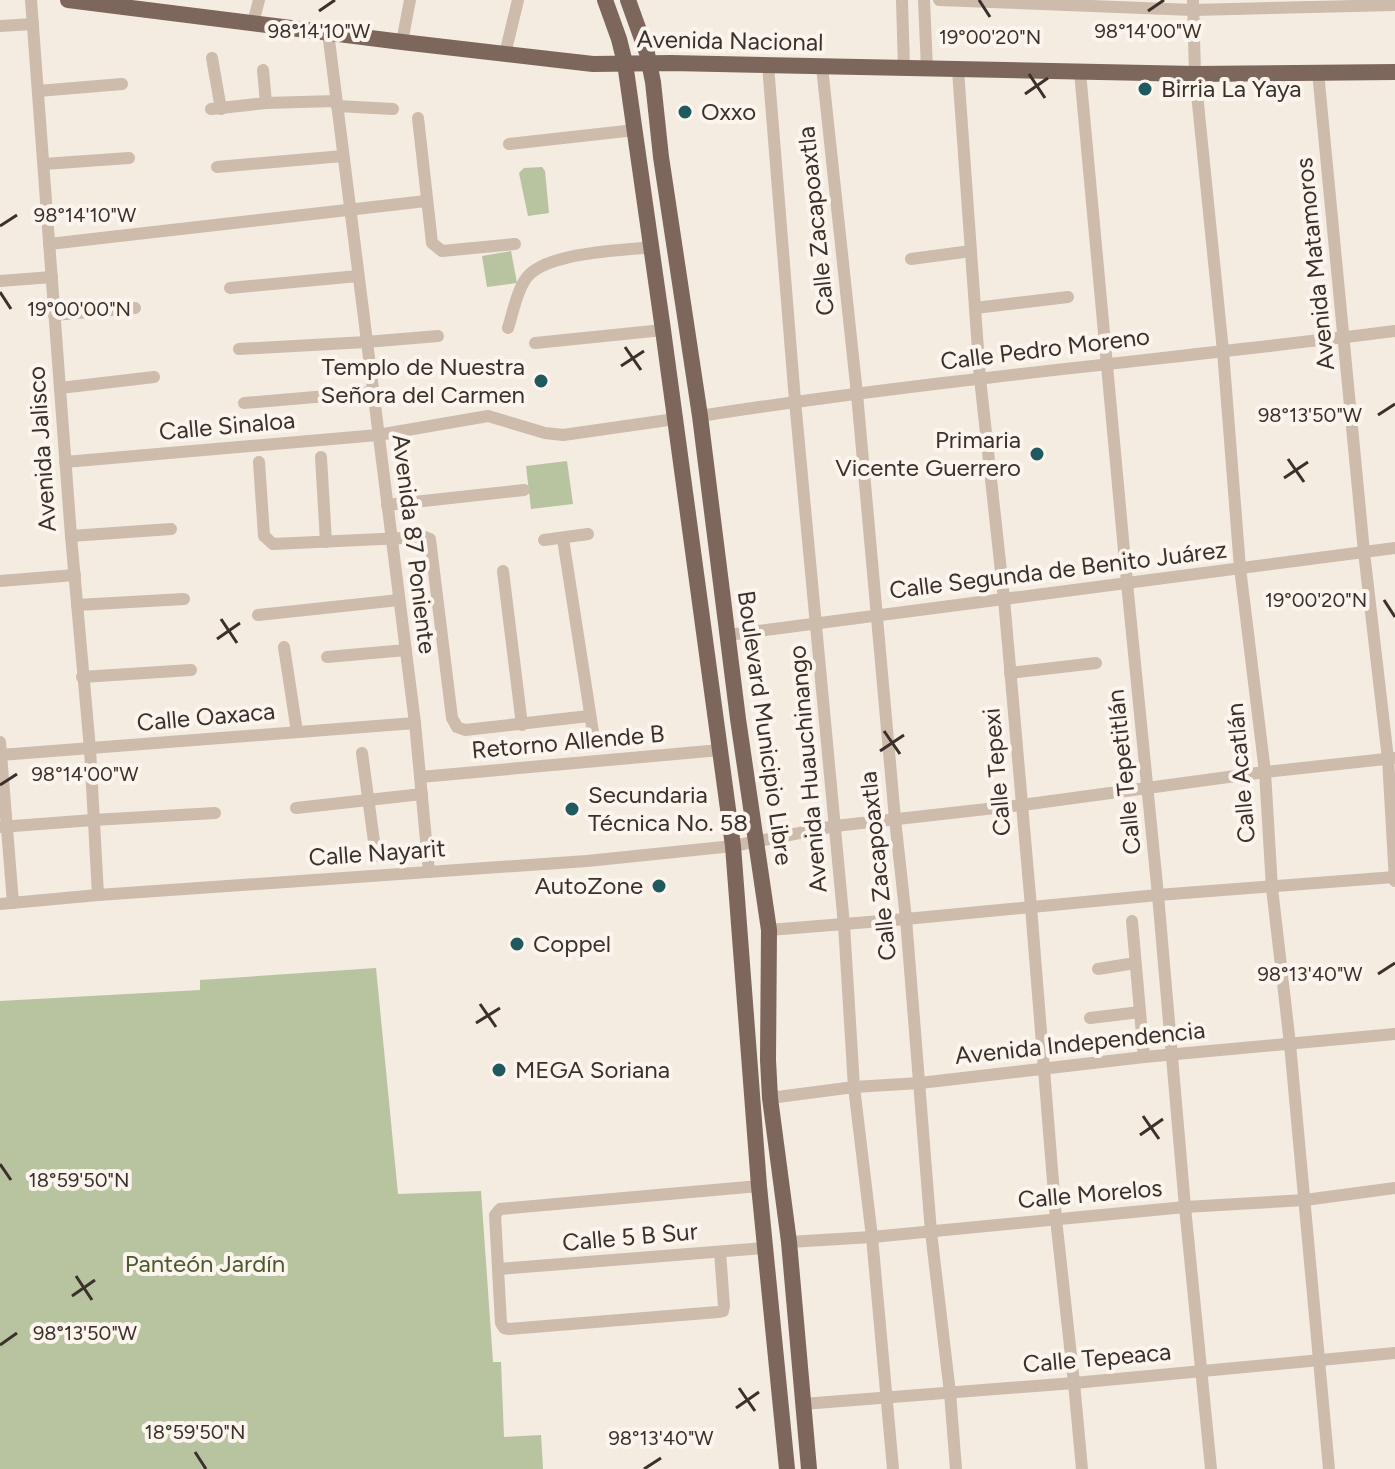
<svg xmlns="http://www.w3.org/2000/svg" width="1395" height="1469" viewBox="0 0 1395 1469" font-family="Figtree,sans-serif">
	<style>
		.green { fill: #b8c4a0 }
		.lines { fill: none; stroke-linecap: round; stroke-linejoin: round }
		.minor { stroke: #cdbbac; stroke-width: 12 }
		.major { stroke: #7d675c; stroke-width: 16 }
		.ticks { fill: none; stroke: #3b302b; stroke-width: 3 }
		.poi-dot { fill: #1f5a5e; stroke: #fbf5ee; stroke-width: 3 }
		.labels { text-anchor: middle; stroke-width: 8; stroke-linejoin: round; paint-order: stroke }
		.street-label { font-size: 24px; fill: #3b302b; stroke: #fbf5ee }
		.poi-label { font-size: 24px; fill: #3b302b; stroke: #fbf5ee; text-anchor: start }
		.park-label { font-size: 24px; fill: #4a5a2e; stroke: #fbf5ee }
		.ticks-label { font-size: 20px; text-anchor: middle; fill: #3b302b; stroke: #fbf5ee; stroke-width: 8; stroke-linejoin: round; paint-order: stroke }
	</style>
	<rect width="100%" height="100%" fill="#f4ebe1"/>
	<!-- green -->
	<g class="green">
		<polygon points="542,167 545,171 549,213 528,216 519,173 524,168"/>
		<polygon points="511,251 517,283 487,287 482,256"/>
		<polygon points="567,461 573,504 531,509 526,466"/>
		<polygon points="376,968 398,1194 481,1191 493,1362 501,1362 504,1437 541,1435 543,1469 0,1469 0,1001 200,990 200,980"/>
	</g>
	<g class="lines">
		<!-- minor -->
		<g class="minor">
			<polyline points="31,0 71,536 90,749 98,895"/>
			<polyline points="902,0 904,68"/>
			<polyline points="924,0 927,69"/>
			<polyline points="939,0 1193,10 1395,5"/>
			<polyline points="1193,0 1195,74 1223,351 1240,568 1265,772 1272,888 1290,1044 1329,1469"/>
			<polyline points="253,23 259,0"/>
			<polyline points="0,26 33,24"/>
			<polyline points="328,32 415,723 429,872"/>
			<polyline points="402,42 410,0"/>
			<polyline points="505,54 518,0"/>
			<polyline points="212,58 221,109"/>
			<polyline points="768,65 795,401 844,925 854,1087 872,1237 893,1469"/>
			<polyline points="822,67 857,394 895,819 906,919 931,1232 950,1393 956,1469"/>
			<polyline points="263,70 266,103"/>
			<polyline points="958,70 980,378 1004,599 1031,907 1056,1219 1074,1383 1082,1469"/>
			<polyline points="1080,72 1127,583 1158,895 1185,1207 1211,1469"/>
			<polyline points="1318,72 1364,552 1388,759 1395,881"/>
			<polyline points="38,91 122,84"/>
			<polyline points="337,106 393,109"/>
			<polyline points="211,109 266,103 336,101"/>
			<polyline points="418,118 432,243 442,251 515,244"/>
			<polyline points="509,144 635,130"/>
			<polyline points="44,164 129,158"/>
			<polyline points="217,167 343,156"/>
			<polyline points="49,244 426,201"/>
			<polyline points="911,259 971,251"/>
			<polyline points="0,281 52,277"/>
			<polyline points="230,288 358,276"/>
			<polyline points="975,308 1068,297"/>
			<polyline points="54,315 135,308"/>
			<path d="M508 328C513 313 516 293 525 280 542 252 620 251 651 247"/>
			<polyline points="535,343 663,330"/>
			<polyline points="239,349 366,342 438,336"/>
			<polyline points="60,388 154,377"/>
			<polyline points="244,403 373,392"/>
			<path d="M700 416C931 380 1163 360 1395 331"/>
			<polyline points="321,457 326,542"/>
			<polyline points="65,462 378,435 488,416 545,433 563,435 675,419"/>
			<polyline points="259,462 264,536 273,544 425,537 430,539 452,718 457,727 465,730 589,716"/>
			<polyline points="387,505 524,490"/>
			<polyline points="71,536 171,529"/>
			<polyline points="563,539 595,745"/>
			<polyline points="544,540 588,534"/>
			<polyline points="503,571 522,725"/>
			<polyline points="0,581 75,575"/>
			<polyline points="77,605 184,599"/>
			<polyline points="258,615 399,600"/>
			<polyline points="728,635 1395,548"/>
			<polyline points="284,647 297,732"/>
			<polyline points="327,657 406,650"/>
			<polyline points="1010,673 1096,663"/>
			<polyline points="82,677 191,670"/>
			<polyline points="0,742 13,903"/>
			<polyline points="362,753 376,856"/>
			<polyline points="0,755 415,723"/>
			<polyline points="420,777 720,750"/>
			<polyline points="296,808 422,794"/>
			<polyline points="0,827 93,820 215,813"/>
			<polyline points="0,904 98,895 587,861 733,846 835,826 1022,805 1265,772 1395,758"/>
			<polyline points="1132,921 1144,1057"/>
			<polyline points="769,930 906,919 1158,895 1395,877"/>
			<polyline points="1098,969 1135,963"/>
			<polyline points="1090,1018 1140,1012"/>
			<polyline points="770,1098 854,1087 920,1083 1144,1057 1395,1034"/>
			<polyline points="789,1242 872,1237 1185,1207 1305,1200 1395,1188"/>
			<polyline points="720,1252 724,1306 723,1311 718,1312 509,1329 504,1328 501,1323 495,1215 500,1209 759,1186"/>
			<polyline points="499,1269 765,1248"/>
			<polyline points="803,1404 1074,1383 1395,1353"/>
		</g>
		<!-- major -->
		<g class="major">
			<polyline points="68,0 402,42 593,64 671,63 1195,74 1395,72"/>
			<polyline points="605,0 619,39 625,63 663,330 733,846 759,1186 787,1469"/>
			<polyline points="628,0 647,53 653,82 661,157 700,416 738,719 769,930 768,1060 770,1098 789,1242 809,1469"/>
		</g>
	</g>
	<!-- ticks -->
	<path class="ticks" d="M979 0 990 17M319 11 335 0M1148 11 1164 0M1029 74 1045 98M1025 94 1048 78M0 226 17 215M0 292 11 309M625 347 641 370M621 366 644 351M1378 415 1395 404M1288 459 1304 482M1284 478 1308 462M1384 600 1395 617M221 619 237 643M217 639 240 623M884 731 900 754M880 751 904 735M0 785 17 774M1378 974 1395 963M480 1004 496 1027M476 1023 500 1008M1143 1116 1159 1139M1140 1135 1163 1119M0 1164 11 1180M76 1276 92 1300M72 1296 95 1280M0 1345 17 1333M739 1388 755 1411M736 1408 759 1392M195 1452 206 1469M644 1469 661 1458"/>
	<!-- markers -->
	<g class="poi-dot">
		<circle cx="1145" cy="89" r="8"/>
		<circle cx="685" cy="112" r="8"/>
		<circle cx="541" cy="381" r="8"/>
		<circle cx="1037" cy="454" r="8"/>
		<circle cx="572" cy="809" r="8"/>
		<circle cx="659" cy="886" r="8"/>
		<circle cx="517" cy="944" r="8"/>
		<circle cx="499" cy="1070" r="8"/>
	</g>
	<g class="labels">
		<!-- street labels -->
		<g class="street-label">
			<text transform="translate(730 41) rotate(1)" y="8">Avenida Nacional</text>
			<text transform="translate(816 221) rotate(-96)" y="8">Calle Zacapoaxtla</text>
			<text transform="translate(1315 264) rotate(-96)" y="8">Avenida Matamoros</text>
			<text transform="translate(1045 349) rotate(-7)" y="8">Calle Pedro Moreno</text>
			<text transform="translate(227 426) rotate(-5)" y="8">Calle Sinaloa</text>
			<text transform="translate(42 449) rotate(-94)" y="8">Avenida Jalisco</text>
			<text transform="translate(414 544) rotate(83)" y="8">Avenida 87 Poniente</text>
			<text transform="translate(1058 570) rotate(-7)" y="8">Calle Segunda de Benito Juárez</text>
			<text transform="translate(206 717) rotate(-5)" y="8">Calle Oaxaca</text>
			<text transform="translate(765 728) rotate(82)" y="8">Boulevard Municipio Libre</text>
			<text transform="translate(568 742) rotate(-5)" y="8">Retorno Allende B</text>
			<text transform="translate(808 769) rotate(-95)" y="8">Avenida Huauchinango</text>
			<text transform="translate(997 772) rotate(-95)" y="8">Calle Tepexi</text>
			<text transform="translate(1124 772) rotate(-96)" y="8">Calle Tepetitlán</text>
			<text transform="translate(1241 773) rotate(-95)" y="8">Calle Acatlán</text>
			<text transform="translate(377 853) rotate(-4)" y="8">Calle Nayarit</text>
			<text transform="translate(878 866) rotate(-96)" y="8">Calle Zacapoaxtla</text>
			<text transform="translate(1080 1043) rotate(-6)" y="8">Avenida Independencia</text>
			<text transform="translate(1090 1194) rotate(-5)" y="8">Calle Morelos</text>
			<text transform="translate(630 1237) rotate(-5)" y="8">Calle 5 B Sur</text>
			<text transform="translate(1097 1358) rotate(-5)" y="8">Calle Tepeaca</text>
		</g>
		<!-- poi labels -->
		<g class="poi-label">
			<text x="1161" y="97">Birria La Yaya</text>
			<text x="701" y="120">Oxxo</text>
			<text x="525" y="375" text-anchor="end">Templo de Nuestra<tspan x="525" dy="28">Señora del Carmen</tspan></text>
			<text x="1021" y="448" text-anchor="end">Primaria<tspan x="1021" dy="28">Vicente Guerrero</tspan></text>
			<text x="588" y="803">Secundaria<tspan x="588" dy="28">Técnica No. 58</tspan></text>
			<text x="643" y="894" text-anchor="end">AutoZone</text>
			<text x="533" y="952">Coppel</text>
			<text x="515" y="1078">MEGA Soriana</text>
		</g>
		<!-- park labels -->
		<g class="park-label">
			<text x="205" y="1272">Panteón Jardín</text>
		</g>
	</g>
	<g class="ticks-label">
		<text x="319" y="38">98°14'10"W</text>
		<text x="1148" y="38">98°14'00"W</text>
		<text x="990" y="44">19°00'20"N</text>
		<text x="85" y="222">98°14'10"W</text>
		<text x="79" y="316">19°00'00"N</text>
		<text x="1310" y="422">98°13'50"W</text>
		<text x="1316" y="607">19°00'20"N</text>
		<text x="85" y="781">98°14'00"W</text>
		<text x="1310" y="981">98°13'40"W</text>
		<text x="79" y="1187">18°59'50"N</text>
		<text x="85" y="1340">98°13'50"W</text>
		<text x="195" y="1439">18°59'50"N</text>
		<text x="661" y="1445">98°13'40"W</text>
	</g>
</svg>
